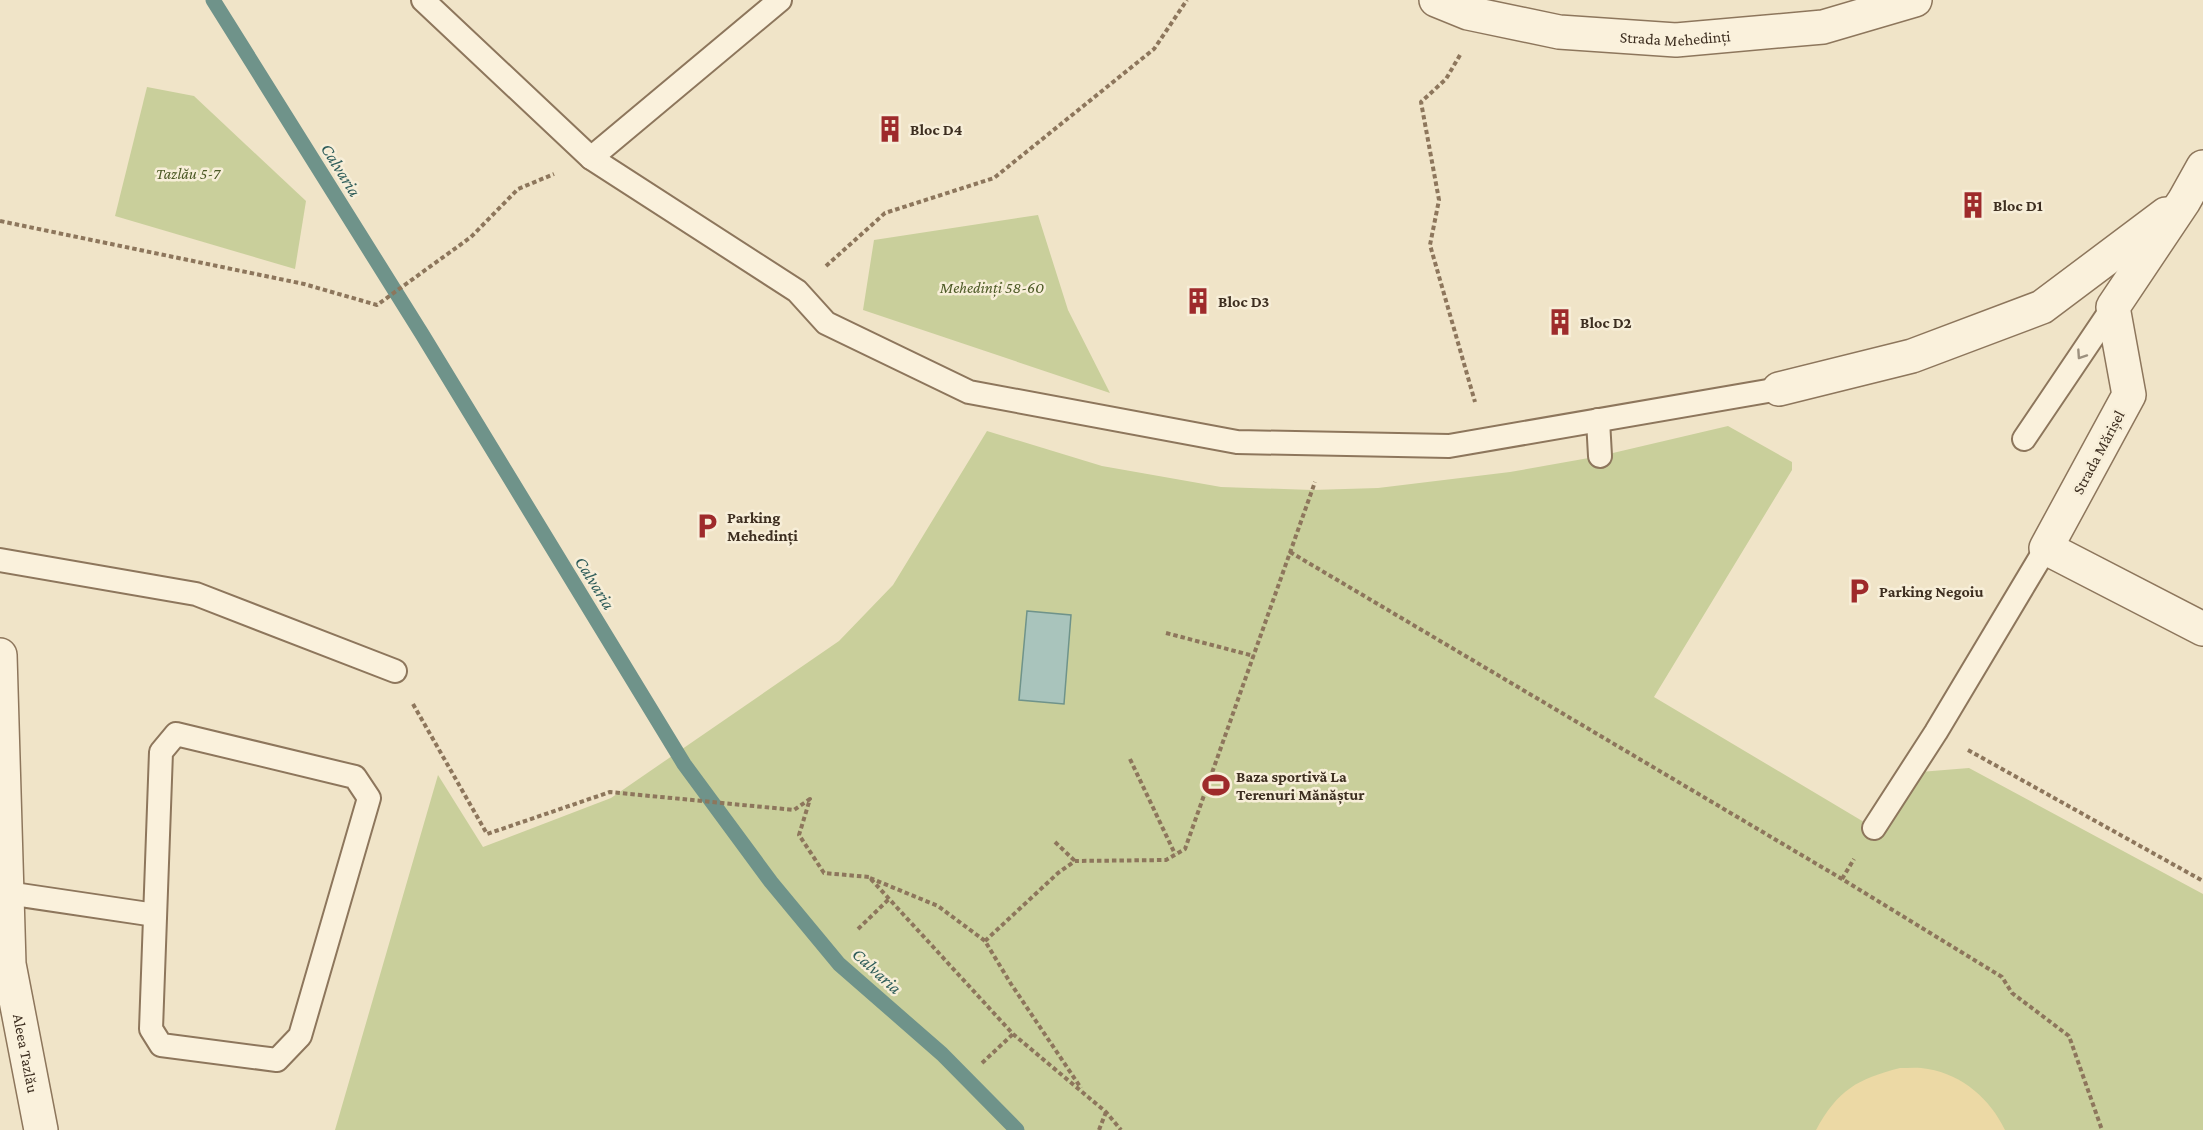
<svg xmlns="http://www.w3.org/2000/svg" width="2203" height="1130" viewBox="0 0 2203 1130" font-family="'Crimson Pro',serif">
	<style>
		.green { fill: #c9cf9b }
		.sand { fill: #ecd9a5 }
		.water { fill: #a9c4bc; stroke: #6f938a; stroke-width: 1.5 }
		.lines { fill: none; stroke-linecap: round; stroke-linejoin: round }
		.stream { stroke: #6f938a; stroke-width: 15 }
		.service-casing { stroke: #8d765c; stroke-width: 26 }
		.minor-casing { stroke: #8d765c; stroke-width: 36 }
		.tertiary-casing { stroke: #8d765c; stroke-width: 36 }
		.path { stroke: #8d765c; stroke-width: 4; stroke-dasharray: 4.5 3; stroke-linecap: butt }
		.service { stroke: #faf1dc; stroke-width: 22 }
		.minor { stroke: #faf1dc; stroke-width: 33 }
		.tertiary { stroke: #faf1dc; stroke-width: 33 }
		.oneway { stroke: #9c907e }
		.labels { text-anchor: middle; stroke-width: 5; stroke-linejoin: round; paint-order: stroke }
		.street-label { font-size: 16px; fill: #3d2e20; stroke: #f7eed8 }
		.poi-label { font-size: 16px; font-weight: bold; fill: #3d2e20; stroke: #f7eed8; text-anchor: start }
		.park-label { font-size: 16px; font-style: italic; fill: #4d5a26; stroke: #f7eed8 }
		.water-label { font-size: 18px; font-style: italic; fill: #2f5d5a; stroke: #f7eed8 }
	</style>
	<rect width="100%" height="100%" fill="#f0e4c8"/>
	<!-- green -->
	<g class="green">
		<polygon points="147,87 194,96 306,201 295,269 115,216"/>
		<polygon points="1038,215 1068,310 1110,393 863,310 874,240"/>
		<polygon points="1728,426 1792,462 1792,470 1654,697 1874,828 1920,772 1969,768 2203,894 2203,1130 335,1130 438,775 483,847 611,798 839,641 893,585 987,431 1102,466 1221,487 1312,490 1378,488 1510,472 1600,456"/>
	</g>
	<!-- sand -->
	<path class="sand" d="M1900 1068C1909 1068 1919 1067 1928 1069 1963 1075 1990 1099 2005 1130H1816C1838 1090 1857 1079 1900 1068Z"/>
	<!-- water -->
	<polygon class="water" points="1027,611 1071,615 1064,704 1019,700"/>
	<g class="lines">
		<!-- stream -->
		<polyline class="stream" points="213,0 422,334 684,764 771,882 839,964 942,1054 1017,1130"/>
		<defs>
			<g id="service">
				<polyline points="423,0 591,158 797,291 826,323 969,392 1237,442 1449,446 1779,389"/>
				<polyline points="591,158 780,0"/>
				<polyline points="1598,420 1600,456"/>
				<polyline points="2024,439 2113,307"/>
				<polyline points="0,560 196,594 395,671"/>
				<polygon points="176,734 355,777 369,798 300,1036 277,1060 161,1045 151,1029 161,752"/>
				<polyline points="1874,828 1936,732 2046,548"/>
				<polyline points="0,892 155,915"/>
			</g>
			<g id="minor">
				<polyline points="2203,167 2184,201 2113,307 2129,395 2046,548 2203,629"/>
				<polyline points="1779,389 1912,356 2042,307 2166,214"/>
				<path id="s1" d="M0 655 9 964 41 1130"/>
			</g>
			<g id="tertiary">
				<path id="s2" d="M1436 0 1468 13 1559 32 1676 40 1823 27 1915 0"/>
			</g>
		</defs>
		<!-- service casing -->
		<use href="#service" class="service-casing"/>
		<!-- minor casing -->
		<use href="#minor" class="minor-casing"/>
		<!-- tertiary casing -->
		<use href="#tertiary" class="tertiary-casing"/>
		<!-- path -->
		<g class="path">
			<polyline points="1460,55 1446,79 1421,102 1439,200 1430,245 1475,402"/>
			<polyline points="0,221 304,284 377,305 471,237 518,189 554,174"/>
			<polyline points="826,266 885,213 994,178 1154,49 1187,0"/>
			<polyline points="1290,552 1842,879 2002,977 2012,993 2069,1036 2102,1130"/>
			<polyline points="1166,633 1254,656"/>
			<polyline points="413,704 487,834 610,792 794,810 810,799 799,835 824,873 869,877 1013,1034 1106,1112 1121,1130"/>
			<polyline points="1968,750 2203,881"/>
			<polyline points="1130,759 1175,854"/>
			<polyline points="1055,842 1075,861"/>
			<polyline points="870,878 938,906 985,941 1011,984 1081,1088"/>
			<polyline points="1842,879 1854,859"/>
			<polyline points="858,929 889,899"/>
			<polyline points="985,941 1058,873 1075,861 1166,860 1185,849 1315,482"/>
			<polyline points="982,1063 1013,1034"/>
			<polyline points="1099,1130 1106,1112"/>
		</g>
		<!-- service -->
		<use href="#service" class="service"/>
		<!-- minor -->
		<use href="#minor" class="minor"/>
		<!-- tertiary -->
		<use href="#tertiary" class="tertiary"/>
	</g>
	<!-- one-way arrows -->
	<defs><path id="oneway-chevron" d="M-2-3.5L2.5 0L-2 3.5" fill="none" stroke-width="1.6" stroke-linecap="round" stroke-linejoin="round" transform="scale(1.5)"/></defs>
	<use class="oneway" href="#oneway-chevron" transform="translate(2081 355) rotate(124)"/>
	<!-- icons -->
	<defs>
		<symbol id="building-bare" viewBox="-9 -9 18 18"><path d="M-4-6H4V6H1V3H-1V6H-4ZM-2.5-4.3h1.7v1.8h-1.7ZM.8-4.3h1.7v1.8H.8ZM-2.5-1h1.7V.8h-1.7ZM.8-1h1.7V.8H.8Z" fill="#9e2a2b" stroke="#f7eed8" stroke-width="2.5" paint-order="stroke"/></symbol>
		<symbol id="parking-bare" viewBox="-9 -9 18 18"><path d="M-3.5-5.5H1a3.5 3.5 0 0 1 0 7H-1V5.5H-3.5ZM-1-3.4V-.6H.8a1.4 1.4 0 0 0 0-2.8Z" fill="#9e2a2b" stroke="#f7eed8" stroke-width="2.5" paint-order="stroke"/></symbol>
		<symbol id="stadium-bare" viewBox="-9 -9 18 18"><path d="M0-5a6.5 5 0 1 0 0 10a6.5 5 0 1 0 0-10ZM-3.5-1.8h7v3.6h-7Z" fill="#9e2a2b" stroke="#f7eed8" stroke-width="2.5" paint-order="stroke"/></symbol>
	</defs>
	<g fill-rule="evenodd">
		<use href="#building-bare" x="871" y="110" width="38" height="38"/>
		<use href="#building-bare" x="1954" y="186" width="38" height="38"/>
		<use href="#building-bare" x="1179" y="282" width="38" height="38"/>
		<use href="#building-bare" x="1541" y="303" width="38" height="38"/>
		<use href="#parking-bare" x="688" y="507" width="38" height="38"/>
		<use href="#parking-bare" x="1840" y="572" width="38" height="38"/>
		<use href="#stadium-bare" x="1197" y="766" width="38" height="38"/>
	</g>
	<g class="labels">
		<!-- street labels -->
		<g class="street-label">
			<text dy="6" stroke="none"><textPath href="#s2" startOffset="244">Strada Mehedinți</textPath></text>
			<text transform="translate(2098 452) rotate(-62)" y="6">Strada Mărișel</text>
			<text dy="6" stroke="none"><textPath href="#s1" startOffset="400">Aleea Tazlău</textPath></text>
		</g>
		<!-- poi labels -->
		<g class="poi-label">
			<text x="910" y="135">Bloc D4</text>
			<text x="1993" y="211">Bloc D1</text>
			<text x="1218" y="307">Bloc D3</text>
			<text x="1580" y="328">Bloc D2</text>
			<text x="727" y="523">Parking<tspan x="727" dy="18">Mehedinți</tspan></text>
			<text x="1879" y="597">Parking Negoiu</text>
			<text x="1236" y="782">Baza sportivă La<tspan x="1236" dy="18">Terenuri Mănăștur</tspan></text>
		</g>
		<!-- park labels -->
		<g class="park-label">
			<text x="188" y="179">Tazlău 5-7</text>
			<text x="992" y="293">Mehedinți 58-60</text>
		</g>
		<!-- water labels -->
		<g class="water-label">
			<text transform="translate(341 170) rotate(58)" y="6">Calvaria</text>
			<text transform="translate(595 583) rotate(58)" y="6">Calvaria</text>
			<text transform="translate(877 971) rotate(42)" y="6">Calvaria</text>
		</g>
	</g>
</svg>
